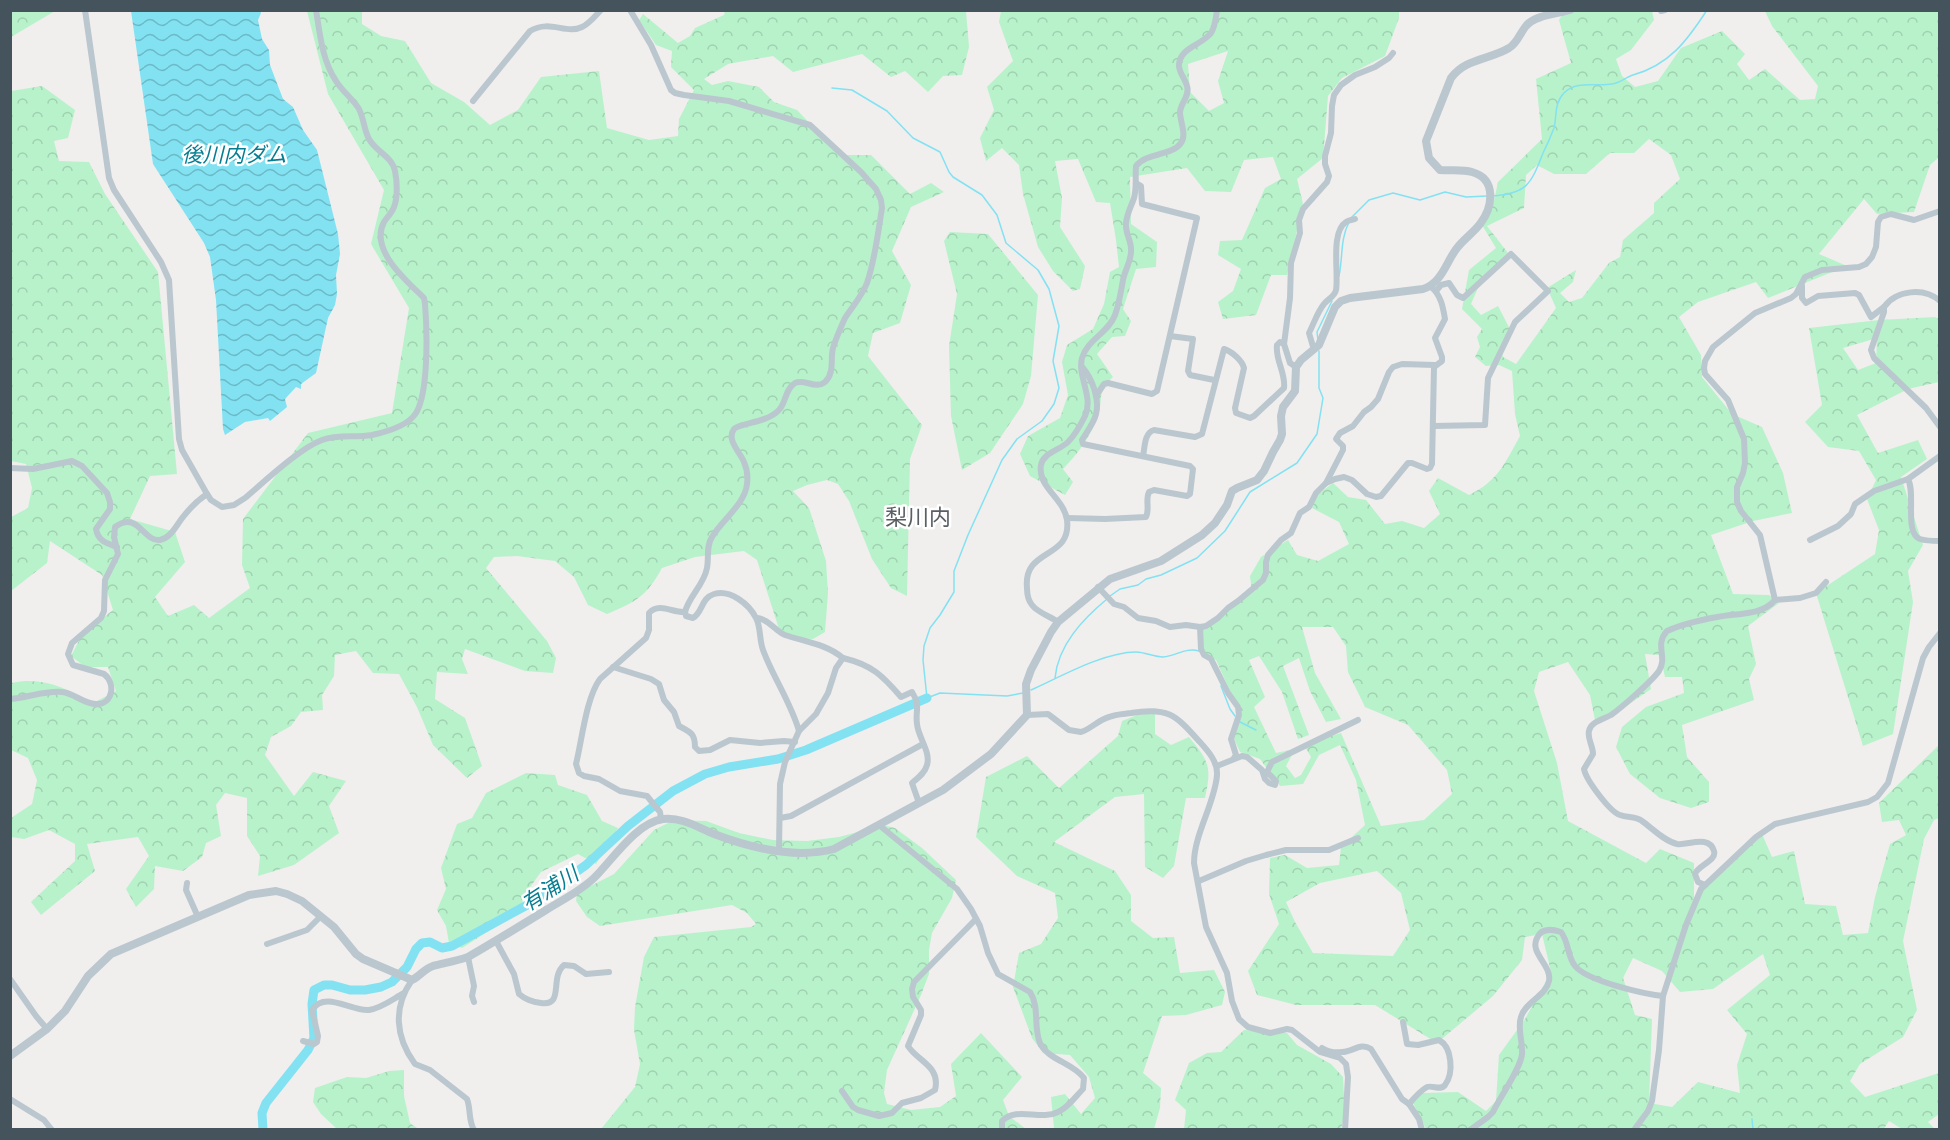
<svg xmlns="http://www.w3.org/2000/svg" width="1950" height="1140" viewBox="0 0 1950 1140" font-family="'Fira Sans Condensed','Noto Sans JP',sans-serif">
	<style>
		.forest { fill: url(#forest-crowns); fill-rule: evenodd }
		.water { fill: url(#water-waves) }
		.lines { fill: none; stroke-linecap: round; stroke-linejoin: round }
		.stream { stroke: #82e2f2; stroke-width: 1.5 }
		.river { stroke: #82e2f2; stroke-width: 9 }
		.minor { stroke: #bbc7ce; stroke-width: 6 }
		.tertiary { stroke: #bbc7ce; stroke-width: 8 }
		.labels { text-anchor: middle; stroke-width: 5; stroke-linejoin: round; paint-order: stroke }
		.water-label { font-size: 21px; font-style: italic; fill: #057e92; stroke: #fff }
		.quarter-label { font-size: 22px; fill: #5a5f63; stroke: #fff }
	</style>
	<defs>
		<pattern id="forest-crowns" width="20" height="18" patternUnits="userSpaceOnUse" patternTransform="scale(1.5)"><rect width="20" height="18" fill="#b8f2cb"/><path d="M2 6a3 3 0 1 1 6 0M12 15a3 3 0 1 1 6 0" fill="none" stroke="#a0d1b1"/></pattern>
		<pattern id="water-waves" width="16" height="10" patternUnits="userSpaceOnUse" patternTransform="scale(1.5)"><rect width="16" height="10" fill="#82e2f2"/><path d="M0 5q4-4 8 0t8 0" fill="none" stroke="#6cbac7"/></pattern>
	</defs>
	<rect width="100%" height="100%" fill="#f1eeee"/>
	<!-- forest -->
	<g class="forest">
		<polygon points="11,10 55,10 55,11 11,37"/>
		<path d="M307 11H362V24L381 36 405 41 431 83 464 102 490 125 518 110 541 77 599 71 607 128 649 140 678 136 679 119 694 90 671 67 672 51 656 45 639 20 643 14 678 43 690 36 695 28 724 15 725 11H966L969 47 962 75 943 76 928 92 905 71 891 77 862 54 793 72 773 56 728 64 704 79 712 85 728 81 759 87 774 102 797 110 840 155H871L910 194 931 183 944 192 911 207 892 251 911 285 900 323 873 333 868 356 922 425 910 459 907 596 891 588 872 559 849 501 838 484 827 480 807 485 793 491 809 508 826 561 828 593 825 632 813 639 788 638 779 629 757 560 744 551 695 557 662 568C646 597 637 601 607 614L588 605 574 577 555 561 517 556 494 557 486 568 547 641 556 658 553 673 525 671 465 649 462 659 468 674 437 672 435 699 465 718 482 766 467 778 433 745 417 707 399 674 373 673 356 651 335 655 334 676 322 695 323 710 301 712 291 726 271 737 265 755 294 796 313 772 346 781 329 806 339 833 294 865 258 876 260 856 247 836V798L225 793 216 805 221 836 206 843 202 857 183 871 155 866 154 889 136 907 126 889 149 856 138 837 87 844 95 871 41 915 31 902 75 861V844L49 830 24 839 11 837V818L32 804 37 780 28 758 11 750V683C42 676 66 688 93 703L116 691 108 667H85L71 656 83 633 113 610 102 575 50 541 47 563 11 591V517L28 508 32 488 26 464 11 461V91L42 86 75 110 68 138 54 141 59 161 89 162 105 194 158 272 177 474 150 476 130 519 175 532 185 562 155 597 168 616 194 605 209 618 250 588 242 565 243 519 308 433 392 413 409 308 371 244 384 190 328 94Z"/>
		<path d="M1001 11H1399V18L1385 56 1342 78 1328 96 1323 158 1297 179 1303 204 1287 275H1271L1256 315 1223 319 1218 302 1233 291 1241 269 1218 255 1220 241 1242 240 1265 188 1281 179 1273 157 1244 160 1231 192 1205 191 1187 168 1130 177 1131 224 1157 242 1156 267 1136 269 1123 309 1131 321 1125 336 1112 337 1097 354 1113 377C1096 392 1104 397 1098 415 1090 438 1079 452 1063 469L1073 482 1065 495 1030 476 1020 454 1028 436 1060 418 1068 395 1062 362 1067 345 1093 329 1104 304 1110 272 1119 267 1116 240 1110 203 1096 202 1078 159 1055 161 1062 198 1060 227 1085 266 1080 289 1073 291 1053 271 1038 247 1023 194 1019 165 1002 148 986 161 980 138 994 110 987 87 1013 61 999 22ZM1228 51 1218 81 1224 103 1209 111 1190 92 1188 64Z"/>
		<path d="M1565 11H1652L1654 20 1631 50 1616 59 1622 76 1635 87 1658 81 1681 48 1722 31 1745 54 1737 64 1749 80 1765 69 1800 100 1815 99 1818 86 1772 26 1765 11H1939V157L1930 165 1914 212 1877 214 1864 199 1819 254 1847 266 1768 298 1756 282 1698 302 1679 317 1701 355 1702 377 1732 414 1762 427 1783 473 1792 513 1753 521 1711 535 1733 594 1769 595 1779 603 1748 626 1756 664 1749 679 1754 700 1682 725 1687 757 1709 782V802L1691 808 1660 798 1630 774 1616 747 1622 727 1646 707 1684 693 1682 677H1665L1660 655 1645 654 1651 689 1618 712 1595 720 1590 695 1568 662 1539 672 1534 691 1557 763 1568 821 1646 863 1660 849 1694 863V898L1762 834 1772 857 1794 851 1805 904 1836 906 1843 935 1868 933 1875 897 1890 844 1906 835 1899 820 1882 822 1879 803 1939 745V818L1934 820 1924 839 1903 941 1917 1010 1903 1037 1860 1064 1850 1081 1865 1097 1939 1073V1114L1928 1122 1935 1129H1902L1889 1121 1883 1130 1426 1129 1413 1103 1422 1093 1458 1092 1486 1111 1496 1101 1499 1055 1525 1019 1551 972 1542 934 1525 937 1522 960 1493 996 1437 1043 1375 1005H1296L1257 995 1248 971 1279 924 1269 894 1270 858 1285 855 1307 868 1339 865 1341 847 1365 825 1356 780 1340 745 1319 755 1303 784 1280 786 1260 759 1240 752 1234 739 1241 707 1230 691 1216 660 1202 651 1201 629 1252 592 1250 576 1261 557 1288 540 1297 555 1318 561 1349 544 1339 522 1312 508 1313 498 1333 483 1348 497 1366 500 1385 524 1402 521 1424 528 1440 514 1429 491 1438 478 1469 495C1498 481 1505 463 1520 436L1515 414 1512 371 1499 365 1486 366 1475 357 1480 347 1477 337 1482 329 1462 309 1469 270 1496 248 1482 225 1493 205 1498 182 1542 139 1536 79 1571 63 1559 20ZM1649 139 1671 155 1680 179 1654 203V213L1623 240 1620 257 1609 263 1582 298 1569 302 1560 293 1573 282 1576 270 1547 288 1556 308 1516 364 1503 357 1500 346 1511 331 1498 306 1481 315 1471 304 1481 281 1508 253 1487 226 1524 208 1526 175 1537 165 1554 174H1586L1610 153H1634ZM1302 627H1333L1346 646 1348 672 1365 707 1408 725 1447 770 1452 794 1424 820 1381 826 1341 733 1304 745 1311 757 1301 775 1295 778 1286 766 1295 749 1276 753 1254 707 1265 697 1249 660 1259 656 1282 692 1298 739 1309 735 1283 666 1299 658 1310 691 1326 722 1341 719 1315 673ZM1377 871 1401 893 1410 930 1393 956 1313 953 1295 922 1286 902 1320 883ZM1763 954 1770 975 1727 1010 1747 1034 1737 1065 1740 1093 1698 1082 1672 1107 1649 1103 1652 1019 1635 1015 1623 978 1633 958 1662 971 1680 992 1713 989Z"/>
		<polygon points="950,232 988,234 1038,295 1031,376 1023,404 990,453 962,470 951,416 949,346 957,294 944,241"/>
		<path d="M1935 317 1939 319V382L1908 389 1857 415 1878 453 1918 440 1927 459 1901 477 1923 545 1908 571 1913 602 1893 734 1863 746 1816 593 1875 554 1879 530 1867 499 1876 480 1859 451 1828 447 1805 422 1822 405 1809 328 1879 320ZM1877 338 1876 363 1858 370 1843 348Z"/>
		<path d="M1155 708V734L1171 745 1189 737C1209 761 1212 767 1205 798H1186L1174 866 1163 878 1145 867 1144 794 1115 797 1054 842 1115 871 1131 895V921L1153 938 1174 937 1180 973 1214 970 1225 992 1222 1005 1186 1015 1162 1016 1143 1073 1161 1088 1160 1108 1154 1129H1051L1054 1128 1051 1097 1065 1094 1081 1114 1095 1098 1089 1077 1070 1055 1043 1053 1032 1038 1013 987 1019 953 1041 944 1058 918 1055 893 1017 876 976 837 986 777 1027 756 1059 788 1118 736 1122 721Z"/>
		<polygon points="526,773 555,775 558,785 587,795 602,821 618,828 596,864 578,854 541,872 523,897 522,910 462,948 449,943 446,926 437,910 446,889 441,868 457,824 472,818 486,793"/>
		<polygon points="674,820 706,821 739,833 773,840 807,841 839,837 883,825 895,828 922,848 956,880 952,898 932,933 929,950 929,974 921,995 887,1070 884,1093 887,1104 911,1110 940,1107 956,1096 951,1064 981,1033 1022,1077 1003,1100 1009,1116 1026,1129 601,1129 635,1087 640,1064 634,1030 635,1007 644,957 654,937 751,927 756,924 747,913 732,905 600,926 587,917 576,901 577,893 614,874 654,830"/>
		<polygon points="1244,1030 1287,1033 1297,1045 1331,1064 1343,1077 1345,1114 1341,1129 1184,1129 1186,1110 1175,1100 1189,1063 1207,1053 1221,1052"/>
		<polygon points="404,1070 404,1096 410,1123 418,1129 337,1129 321,1114 313,1102 315,1088 347,1077 366,1078 389,1071"/>
	</g>
	<!-- water -->
	<polygon class="water" points="131,11 260,11 261,13 258,20 262,39 269,50 270,65 283,99 293,107 303,130 317,150 338,234 340,254 336,275 337,294 335,305 328,318 316,373 301,384 301,389 296,387 285,399 287,407 270,421 268,418 245,422 225,435 223,429 216,300 210,257 204,243 153,164"/>
	<g class="lines">
		<!-- stream -->
		<g class="stream">
			<polyline points="832,88 852,90 887,111 913,138 940,152 949,172 953,177 982,195 997,215 1006,243 1038,270 1049,289 1059,326 1053,361 1059,388 1054,404 1042,421 1017,439 1002,460 968,535 954,571 954,592 940,615 930,628 924,646 923,660 927,698 940,693 1007,696 1023,693"/>
			<path d="M1492 196C1527 194 1531 184 1543 153 1547 145 1551 136 1554 128 1557 116 1554 103 1564 93 1577 80 1596 87 1612 84 1620 83 1626 77 1633 75 1669 65 1687 41 1707 10"/>
			<polyline points="1351,218 1369,200 1393,193 1420,200 1445,192 1466,197 1487,196"/>
			<path d="M1339 276C1343 257 1340 240 1349 222"/>
			<polyline points="1318,340 1317,332 1332,301"/>
			<polyline points="1110,596 1120,589 1138,585 1146,579 1161,575 1197,558 1225,531 1250,492 1297,463 1317,434 1323,398 1319,388 1319,351"/>
			<path d="M1055 678C1058 645 1083 619 1107 599"/>
			<polyline points="1221,686 1230,709 1235,716"/>
			<path d="M1031 690C1060 677 1104 652 1136 652 1145 652 1154 657 1163 657 1176 656 1186 647 1199 651"/>
			<polyline points="1240,722 1256,730"/>
			<polyline points="1752,1119 1753,1130"/>
		</g>
		<!-- river -->
		<polyline class="river" points="263,1130 262,1113 266,1103 308,1050 314,1038 312,1004 314,990 324,985 332,985 350,990 365,990 381,987 392,982 407,967 416,949 422,943 430,942 442,948 452,946 529,904 569,877 586,865 628,826 673,791 705,774 729,767 778,759 806,750 927,698"/>
		<!-- minor -->
		<g class="minor">
			<path d="M85 10 109 178 114 190 161 262 169 280 179 439 182 450 207 494 211 500 222 507 234 505 245 498C264 482 300 448 322 440 338 434 355 438 372 435 386 432 408 426 416 413 429 392 427 328 425 304L424 298C407 281 369 250 384 222 387 217 392 213 394 207 398 197 397 181 395 171 392 156 376 152 369 139 364 130 364 119 359 109 353 99 342 91 336 81 322 60 320 34 316 10"/>
			<path d="M630 10 651 45 671 90 675 93 684 95 729 101 810 125 861 172 876 189 881 200 882 208C878 232 875 260 867 283 862 296 852 307 845 318 841 327 836 338 833 348 830 359 835 373 825 382 815 390 804 378 795 383 785 389 786 403 779 410 767 423 739 423 734 429 726 440 740 452 744 462 747 469 748 477 747 484 745 504 722 520 712 537 706 546 709 557 707 568 704 585 689 596 685 612"/>
			<polyline points="1661,11 1665,10"/>
			<path d="M473 101 530 31C550 19 566 35 582 27 589 24 595 16 601 10"/>
			<polyline points="1802,286 1802,298 1806,303 1818,296 1855,293 1859,295 1871,317 1884,307"/>
			<path d="M1940 301C1924 287 1896 290 1884 307V312L1871 350 1874 358 1926 408 1940 427"/>
			<polyline points="1170,336 1193,339 1188,371 1190,375 1214,380"/>
			<path d="M1314 350 1309 333C1314 323 1318 311 1324 304 1328 299 1335 296 1336 290 1339 274 1330 232 1346 222 1349 220 1352 220 1355 219"/>
			<polyline points="1296,367 1290,363 1284,344 1290,298 1291,263 1300,233 1299,220 1303,209 1327,182 1329,176 1325,164 1325,156 1331,133 1332,106 1334,95 1341,85 1355,75 1375,67 1389,58 1393,53"/>
			<polyline points="1096,396 1104,384 1108,383 1152,394 1157,391 1197,218 1142,204 1141,186 1136,183"/>
			<polyline points="1433,426 1485,425 1488,378 1515,322 1548,291 1511,254 1463,298 1457,295 1449,283 1441,285 1436,291"/>
			<path d="M1143 456C1145 447 1144 433 1154 430L1195 437 1202 434 1224 349C1231 351 1242 360 1244 368L1235 408 1236 413 1250 418 1254 416 1284 388C1286 373 1275 360 1277 345L1280 342 1284 344"/>
			<path d="M1940 456 1908 479C1916 494 1904 533 1920 539 1926 541 1933 541 1940 541"/>
			<path d="M10 468 33 469 72 461 82 466 107 493 110 502V509L96 529C98 541 106 543 117 547"/>
			<polyline points="1326,483 1343,450 1343,446 1336,439 1340,433 1353,426 1364,412 1371,407 1378,399 1389,372 1393,367 1402,364 1435,365"/>
			<path d="M1067 518 1105 519 1146 517C1150 509 1145 500 1149 492L1154 490 1187 496 1190 494 1193 469 1190 466 1083 444 1082 440C1086 433 1094 423 1096 414 1100 399 1092 379 1083 368"/>
			<polyline points="1810,540 1838,526 1851,514 1855,504 1874,491 1908,479"/>
			<path d="M1098 587 1114 604 1124 607 1138 618 1156 621 1170 627 1186 625 1200 627 1206 626 1218 618 1228 608 1238 601 1263 580 1266 573V562L1268 555 1281 540 1291 533 1300 513 1309 507 1316 493 1326 483 1335 479 1344 477 1352 480 1367 494 1376 497 1381 496 1408 463H1412L1427 469 1430 468 1432 464 1434 367 1442 361V357L1435 338 1445 319C1443 307 1441 295 1431 287"/>
			<polyline points="1775,600 1800,598 1816,593 1826,582"/>
			<path d="M757 618C769 619 775 631 785 635 806 642 826 644 843 658"/>
			<path d="M1058 622C1050 616 1038 613 1032 605 1028 600 1027 594 1027 588 1023 547 1072 560 1067 520 1064 498 1037 487 1041 465 1043 453 1060 450 1068 442 1075 435 1081 424 1085 416 1094 397 1077 376 1082 358 1087 340 1109 332 1115 315 1119 304 1121 291 1123 280 1125 269 1132 260 1131 249 1131 240 1125 233 1126 223 1127 213 1131 207 1134 198 1137 187 1135 177 1136 166 1147 152 1172 156 1181 143 1187 135 1180 122 1180 112 1181 102 1190 96 1187 86 1185 78 1178 72 1179 64 1181 47 1202 45 1211 33 1215 27 1216 18 1217 10"/>
			<polyline points="1200,627 1201,649 1204,655 1211,659 1228,693 1238,707 1239,715 1231,739 1236,755 1234,758"/>
			<path d="M613 667 651 679 659 684 664 700 674 712 679 726C690 732 695 733 695 747L699 751 710 750 730 740 760 743 784 741 795 742"/>
			<path d="M10 699C26 698 47 690 62 692 74 693 85 705 97 704 113 704 116 683 104 674L73 665 68 654 72 643 101 618 104 611 105 580 118 554 114 537 115 527C138 510 143 542 160 540 171 538 177 524 183 517 190 508 198 500 207 494"/>
			<path d="M1027 715 1048 714 1069 730 1081 732C1091 729 1098 720 1109 717 1116 714 1124 714 1131 713 1167 707 1175 714 1198 740 1207 750 1218 761 1217 775 1215 803 1194 834 1194 863L1206 927 1227 973 1232 1001 1239 1019 1248 1027 1270 1033 1287 1029 1292 1030 1320 1052 1340 1058 1346 1064 1348 1077 1345 1130"/>
			<polyline points="1217,766 1242,756 1247,757 1262,770 1265,779 1269,783 1275,785 1276,781 1267,772 1272,762 1358,720"/>
			<polyline points="780,818 791,816 923,744"/>
			<path d="M661 819 660 812 647 796 620 791 599 779 584 776 579 773 576 764C582 740 586 698 600 679L646 638 649 630V613C660 602 672 613 685 612L686 616 693 618C703 612 701 598 714 594 730 589 749 604 756 618 761 627 759 639 763 650 773 677 791 703 799 731"/>
			<path d="M879 825 957 889 971 909 980 926 988 953 998 974 1030 992C1040 1007 1033 1027 1040 1043 1048 1060 1073 1063 1084 1078L1083 1089C1076 1096 1068 1108 1058 1112 1040 1121 1017 1106 1002 1121V1130"/>
			<path d="M779 850 780 784 785 762 799 731 816 714 828 693 836 668 843 658C872 665 882 675 901 697L912 692C921 706 915 710 917 724 918 737 931 752 927 765 925 773 918 778 912 783L919 803"/>
			<polyline points="1199,881 1246,861 1266,855 1286,850 1329,850 1358,838"/>
			<polyline points="187,883 186,890 198,917"/>
			<path d="M1705 885 1698 882 1695 874C1698 865 1717 861 1714 851 1709 834 1687 846 1677 844 1664 841 1652 828 1642 821 1636 816 1628 818 1620 815 1610 812 1586 780 1584 769L1593 754C1593 746 1587 738 1589 731 1590 722 1604 719 1611 715 1621 708 1652 681 1659 671 1668 657 1654 645 1667 631 1682 624 1701 620 1717 617 1736 613 1762 616 1775 600L1760 535 1741 511 1737 502V487L1743 473 1745 463 1744 439 1728 400 1705 374 1704 368 1705 361 1713 347 1755 313 1791 298 1796 294 1805 277 1822 270 1859 267 1866 264 1872 257 1876 247 1878 222 1881 217 1891 214 1914 220 1940 211"/>
			<path d="M496 941 514 974 519 994C526 1000 532 1002 541 1003 565 1006 549 978 564 965L574 966 586 974 609 972"/>
			<polyline points="267,944 307,930 321,916"/>
			<polyline points="468,957 474,986 472,996 474,1002"/>
			<polyline points="10,979 36,1016 47,1029"/>
			<path d="M412 980C393 1007 395 1037 415 1064L430 1070 467 1099C471 1109 468 1120 474 1130"/>
			<path d="M1403 1022 1407 1044 1418 1045 1439 1040C1452 1047 1454 1073 1445 1085 1441 1091 1433 1085 1427 1087 1420 1091 1414 1098 1409 1104L1419 1119 1422 1130"/>
			<path d="M303 1041 314 1044 317 1042 318 1036 312 1010C325 990 352 1012 369 1010 382 1008 393 999 404 993"/>
			<path d="M1322 1048C1327 1051 1335 1053 1342 1052 1353 1052 1360 1042 1371 1049L1402 1099 1409 1104"/>
			<path d="M842 1091 853 1107 858 1110 879 1116 892 1113 902 1103 921 1098 935 1090C941 1066 917 1061 908 1046L921 1015V1010L913 997 912 989 914 982 976 919"/>
			<polyline points="10,1099 44,1120 52,1130"/>
			<path d="M1470 1130 1488 1117 1493 1112C1500 1097 1521 1068 1522 1054 1523 1041 1517 1029 1521 1017 1525 1002 1546 996 1549 981 1552 965 1529 953 1537 938 1541 928 1552 929 1561 932 1569 942 1567 956 1575 966 1587 981 1644 994 1663 996"/>
			<polyline points="1634,1130 1648,1111 1652,1101 1659,1050 1663,996 1686,925 1701,889 1756,837 1775,824 1868,802 1877,797 1888,783 1923,658 1929,647 1940,633"/>
		</g>
		<!-- tertiary -->
		<path class="tertiary" d="M10 1056 47 1029 65 1011 88 976 111 954 249 895 276 891 287 894 302 901 334 927 356 954 363 959 412 980C420 976 424 969 433 966 445 963 456 961 468 957 494 942 520 926 546 910 562 900 581 891 595 877 613 859 636 823 663 819 682 817 697 827 714 834 751 848 796 859 834 849L943 790 991 754 1027 715 1026 684 1031 670 1051 632 1058 622 1110 579 1161 561 1202 535 1215 523 1227 505 1232 491 1237 488 1257 480 1264 471 1273 452 1280 440 1282 434 1281 416 1283 407 1295 391 1296 367 1301 360 1319 345 1335 307 1341 301 1350 298 1423 289C1442 283 1446 262 1457 248 1464 239 1473 233 1480 224 1493 207 1497 179 1472 172 1462 169 1450 171 1440 170L1429 158 1426 141 1451 78C1466 58 1489 60 1509 48 1517 44 1520 33 1526 26 1535 15 1557 14 1570 10"/>
	</g>
	<g class="labels">
		<!-- water labels -->
		<g class="water-label">
			<text x="234" y="162">後川内ダム</text>
			<text transform="translate(550 889) rotate(-33)" y="7">有浦川</text>
		</g>
		<!-- quarter labels -->
		<g class="quarter-label">
			<text x="918" y="525">梨川内</text>
		</g>
	</g>
	<!-- border -->
	<rect width="1950" height="1140" fill="none" stroke="#45535d" stroke-width="24"/>
</svg>
